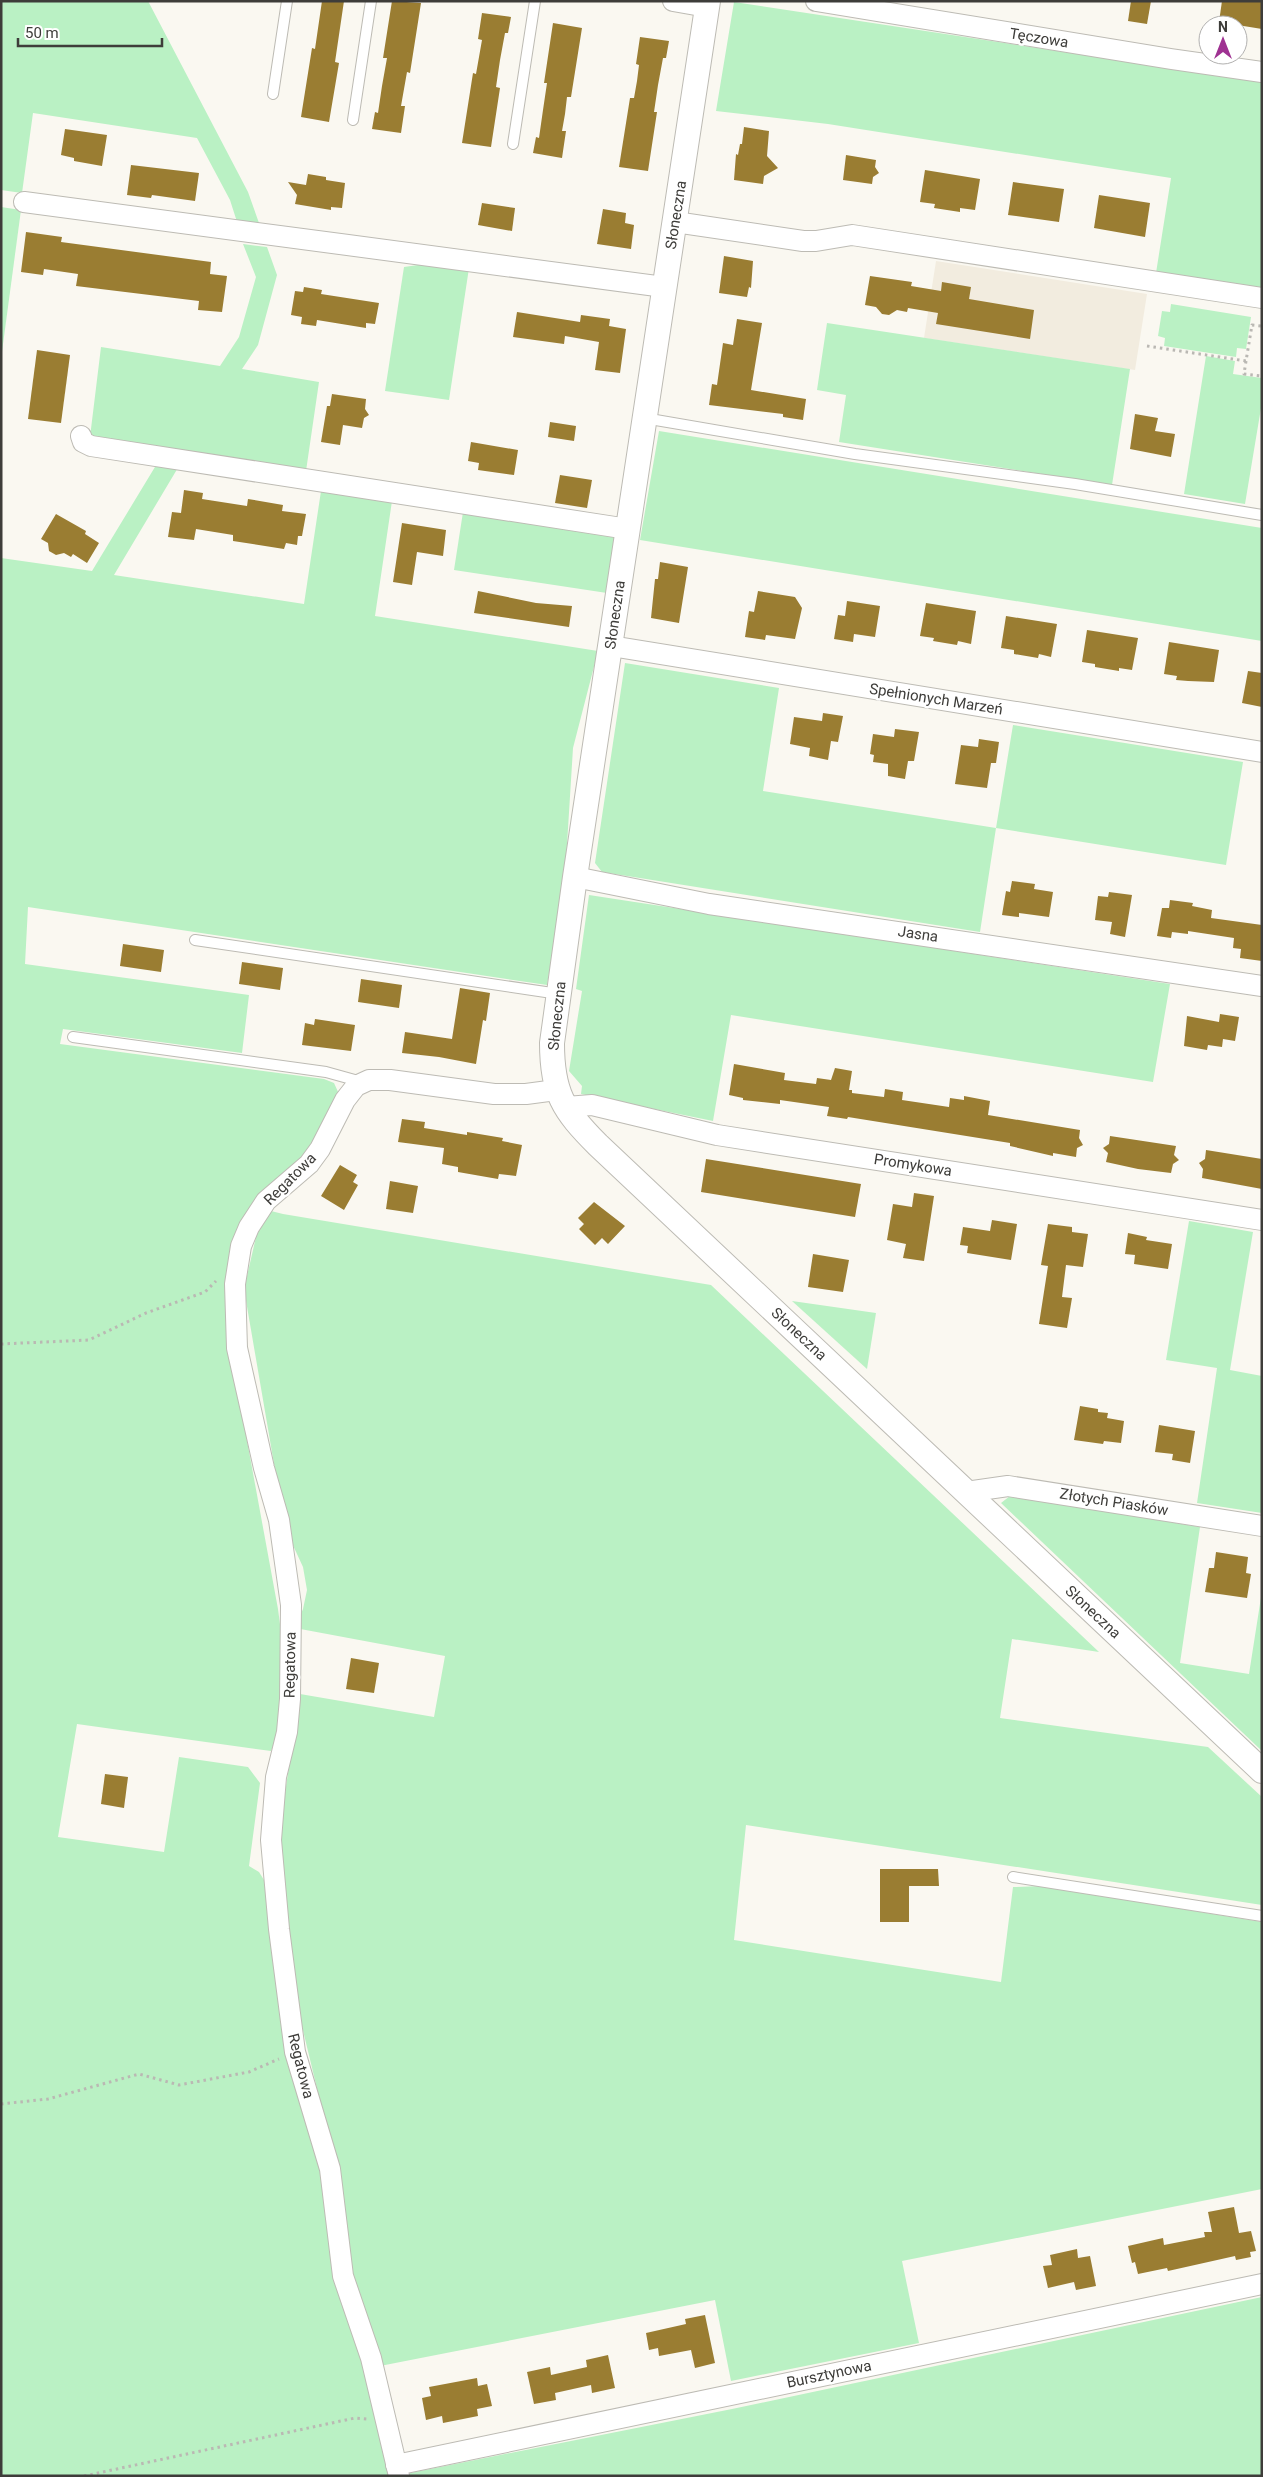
<svg xmlns="http://www.w3.org/2000/svg" width="1263" height="2477" viewBox="0 0 1263 2477" font-family="Roboto,sans-serif">
	<style>
		.built { fill: #f2ecdf }
		.green { fill: #baf1c4 }
		.building { fill: #9a7d32 }
		.lines { fill: none; stroke-linecap: round; stroke-linejoin: round }
		.service-casing { stroke: #bdbbb4; stroke-width: 12 }
		.minor-casing { stroke: #bdbbb4; stroke-width: 22 }
		.tertiary-casing { stroke: #bdbbb4; stroke-width: 26 }
		.path { stroke: #bab8b3; stroke-width: 3; stroke-dasharray: 2.5 4; stroke-linecap: butt }
		.service { stroke: #fff; stroke-width: 10 }
		.minor { stroke: #fff; stroke-width: 20 }
		.tertiary { stroke: #fff; stroke-width: 24 }
		.labels { text-anchor: middle; stroke-width: 5; stroke-linejoin: round; paint-order: stroke }
		.street-label { font-size: 15px; fill: #3e3d3a; stroke: #fff }
	</style>
	<rect width="100%" height="100%" fill="#faf8f1"/>
	<!-- built -->
	<polygon class="built" points="936,261 1147,294 1135,370 924,338"/>
	<!-- green -->
	<g class="green">
		<polygon points="1,1 148,1 248,192 259,223 238,225 230,200 197,138 33,113 22,193 1,190"/>
		<polygon points="734,2 1262,82 1262,289 1156,273 1171,178 828,124 716,111"/>
		<polygon points="1,207 21,210 1,359"/>
		<polygon points="243,244 267,247 277,275 258,345 242,369 319,382 306,471 90,437 101,347 220,366 239,337 256,277"/>
		<polygon points="432,263 469,268 449,400 385,391 404,267"/>
		<polygon points="1171,304 1251,317 1246,349 1237,348 1236,357 1164,346 1165,338 1158,336 1162,311 1170,312"/>
		<polygon points="827,323 1130,369 1112,485 839,442 846,395 817,390"/>
		<polygon points="1206,356 1235,361 1233,374 1262,378 1262,402 1245,504 1184,494"/>
		<polygon points="659,431 1262,528 1262,641 640,540"/>
		<path d="M158 462 179 466 114 575 304 604 321 491 392 501 375 616 598 651 573 748 565 877 547 985 28 907 25 964 249 995 242 1053 63 1029 60 1044 324 1079 334 1083 339 1094 301 1162 250 1211 230 1348 278 1609 283 1647V1722L271 1751 77 1724 58 1837 164 1852 179 1757 248 1767 260 1783 249 1866 259 1872 269 1888C304 2085 339 2282 390 2476H1V558L92 571Z"/>
		<polygon points="463,512 615,536 607,593 454,570"/>
		<polygon points="625,663 779,688 763,791 996,828 1013,725 1243,762 1226,865 996,828 980,932 602,872 595,863"/>
		<polygon points="589,895 1170,984 1153,1082 731,1015 713,1121 581,1094 582,1086 569,1071 582,991 576,989"/>
		<polygon points="267,1210 283,1214 711,1285 1099,1652 1012,1639 1000,1718 1208,1747 1262,1797 1262,1905 746,1825 734,1940 1001,1982 1013,1887 1041,1886 1262,1922 1262,2189 902,2261 919,2343 731,2381 715,2300 380,2366 351,2277 335,2163 300,2018 281,1882 280,1826 300,1694 434,1717 445,1656 295,1628 303,1609 307,1590 303,1567 285,1528 244,1289 259,1224"/>
		<polygon points="1189,1221 1253,1232 1230,1370 1262,1376 1262,1513 1197,1503 1217,1368 1166,1360"/>
		<polygon points="792,1301 876,1313 867,1369"/>
		<polygon points="1010,1496 1200,1527 1180,1663 1249,1674 1262,1591 1262,1751 1001,1503"/>
		<polygon points="1262,2297 1262,2476 410,2476 410,2473 732,2409"/>
	</g>
	<!-- building -->
	<g class="building">
		<polygon points="322,1 344,1 335,62 339,63 329,122 301,117 312,48 315,49"/>
		<polygon points="392,1 421,3 410,73 407,72 401,106 405,106 401,133 372,129 375,112 378,113 382,86 387,58 383,58"/>
		<polygon points="1131,1 1151,1 1147,24 1128,21"/>
		<polygon points="1222,1 1262,1 1262,29 1219,22"/>
		<polygon points="482,13 511,17 508,33 505,33 500,60 496,87 500,88 491,147 462,143 473,73 476,74 482,40 478,39"/>
		<polygon points="553,23 582,28 571,97 567,97 565,114 562,131 566,131 562,158 533,153 536,137 539,138 543,110 547,83 544,83"/>
		<polygon points="640,37 669,41 666,58 663,58 658,85 654,112 657,112 648,171 619,167 630,98 634,98 637,81 639,65 636,64"/>
		<polygon points="744,127 769,131 767,156 778,168 764,176 763,184 734,180 736,154 738,155 740,144 742,144"/>
		<polygon points="65,129 107,135 102,166 74,161 74,158 61,155"/>
		<polygon points="846,155 876,160 875,167 879,173 873,177 872,184 843,180"/>
		<polygon points="131,165 199,173 195,201 152,195 151,198 127,195"/>
		<polygon points="925,170 980,179 975,210 960,208 960,212 934,208 935,204 920,202"/>
		<polygon points="308,174 326,177 326,180 345,183 342,208 331,207 331,210 295,204 297,195 288,182 306,185"/>
		<polygon points="1013,182 1064,189 1059,222 1008,215"/>
		<polygon points="1099,195 1150,203 1145,237 1094,228"/>
		<polygon points="482,203 515,208 512,231 478,225"/>
		<polygon points="603,209 626,213 625,223 634,225 631,249 597,244"/>
		<polygon points="26,232 62,237 61,242 211,262 210,274 227,276 222,312 198,310 199,301 76,286 78,274 44,269 43,275 21,272"/>
		<polygon points="724,256 753,261 751,288 749,287 747,297 719,293"/>
		<polygon points="870,276 912,282 911,286 941,291 942,282 971,287 969,299 1034,310 1030,339 936,324 938,313 908,308 907,312 897,310 889,315 882,314 876,307 865,305"/>
		<polygon points="304,287 322,290 321,294 379,303 375,324 366,323 366,328 317,320 316,326 301,324 302,317 291,315 295,291 303,292"/>
		<polygon points="517,312 580,322 581,315 610,319 609,326 626,329 620,373 595,370 599,342 565,336 564,344 513,337"/>
		<polygon points="737,319 762,323 751,390 806,399 803,420 783,417 783,414 709,405 712,384 717,385 723,343 733,345"/>
		<polygon points="37,350 70,355 61,423 28,419"/>
		<polygon points="332,394 366,399 365,409 369,415 364,418 362,428 343,425 340,445 321,442 327,406 330,406"/>
		<polygon points="1135,414 1158,418 1155,431 1175,434 1171,457 1130,449"/>
		<polygon points="550,422 576,426 574,441 548,437"/>
		<polygon points="471,442 518,450 514,475 478,470 479,463 468,461"/>
		<polygon points="560,475 592,480 587,508 555,503"/>
		<polygon points="184,490 203,493 202,499 247,506 248,499 283,505 282,511 306,514 302,536 298,536 297,545 286,543 284,549 233,541 233,535 196,529 194,540 168,537 172,512 181,513"/>
		<polygon points="56,514 86,531 85,534 99,543 87,563 73,554 71,557 64,553 56,555 49,551 48,543 41,539"/>
		<polygon points="402,523 446,530 443,556 417,552 412,585 393,582"/>
		<polygon points="660,562 688,567 679,623 651,618 655,579 658,579"/>
		<polygon points="478,591 536,603 572,606 569,627 474,613"/>
		<polygon points="758,591 795,597 802,608 795,639 766,635 765,640 745,637 749,611 754,612"/>
		<polygon points="847,601 880,606 875,637 854,634 853,642 834,639 838,615 845,616"/>
		<polygon points="926,603 976,611 971,644 958,641 957,645 933,641 934,638 920,636"/>
		<polygon points="1006,616 1057,624 1051,657 1039,654 1038,658 1014,654 1014,650 1001,648"/>
		<polygon points="1087,630 1138,638 1132,670 1119,668 1119,671 1095,667 1095,664 1082,662"/>
		<polygon points="1169,642 1219,650 1214,682 1188,681 1176,680 1177,676 1164,674"/>
		<polygon points="1248,671 1262,673 1262,707 1242,703"/>
		<polygon points="823,713 843,716 838,742 831,741 828,760 809,756 810,748 790,744 794,717 822,721"/>
		<polygon points="895,729 919,732 914,761 908,761 905,779 888,776 888,764 873,762 874,755 870,754 873,734 894,737"/>
		<polygon points="979,739 999,742 996,763 991,763 987,788 955,784 961,745 978,747"/>
		<polygon points="1012,881 1035,884 1034,889 1053,892 1049,917 1019,913 1019,917 1002,915 1006,891 1010,892"/>
		<polygon points="1109,892 1132,895 1125,937 1110,934 1112,922 1095,920 1098,896 1108,897"/>
		<polygon points="1170,900 1193,903 1192,906 1212,910 1211,918 1262,925 1262,961 1240,958 1241,949 1233,948 1234,938 1188,931 1188,934 1172,932 1171,938 1157,936 1162,908 1169,908"/>
		<polygon points="123,944 164,950 161,972 120,966"/>
		<polygon points="242,962 283,968 280,990 239,984"/>
		<polygon points="361,979 402,985 399,1008 358,1002"/>
		<polygon points="460,988 490,993 486,1021 483,1020 476,1064 439,1057 402,1053 405,1032 452,1039"/>
		<polygon points="1220,1014 1239,1017 1235,1041 1223,1039 1222,1047 1208,1045 1207,1050 1184,1046 1187,1016 1219,1022"/>
		<polygon points="315,1019 355,1025 351,1051 302,1045 305,1023 314,1025"/>
		<polygon points="734,1064 785,1073 784,1080 816,1084 817,1078 831,1080 835,1068 852,1071 849,1090 852,1090 852,1093 884,1097 885,1089 903,1092 902,1100 949,1107 950,1098 964,1100 964,1096 990,1101 988,1115 1080,1130 1079,1138 1083,1145 1077,1148 1076,1157 1053,1153 1053,1156 1010,1146 1010,1143 848,1117 847,1119 827,1116 829,1107 780,1100 780,1104 743,1100 743,1098 729,1095"/>
		<polygon points="402,1119 425,1122 424,1128 467,1135 467,1132 503,1138 502,1141 522,1145 516,1176 499,1174 498,1179 458,1172 458,1167 442,1164 444,1148 398,1142"/>
		<polygon points="1110,1136 1176,1146 1174,1155 1179,1160 1173,1164 1171,1173 1138,1169 1106,1162 1108,1153 1103,1148 1109,1144"/>
		<polygon points="1206,1150 1262,1159 1262,1189 1202,1178 1203,1169 1199,1163 1205,1159"/>
		<polygon points="706,1159 861,1184 855,1217 701,1192"/>
		<polygon points="340,1165 357,1175 353,1182 358,1185 344,1210 321,1196"/>
		<polygon points="390,1181 418,1186 413,1213 386,1209"/>
		<polygon points="914,1193 934,1196 924,1261 903,1258 906,1244 887,1240 893,1204 912,1207"/>
		<polygon points="594,1202 625,1226 608,1244 602,1238 595,1245 579,1229 584,1224 578,1218"/>
		<polygon points="992,1220 1017,1224 1011,1260 967,1253 968,1246 960,1245 963,1227 990,1231"/>
		<polygon points="1048,1224 1072,1227 1072,1232 1088,1234 1083,1267 1066,1265 1062,1297 1072,1298 1067,1328 1039,1324 1048,1266 1041,1265"/>
		<polygon points="1128,1233 1147,1237 1146,1240 1172,1244 1168,1269 1134,1264 1135,1255 1125,1254"/>
		<polygon points="813,1254 849,1260 843,1292 808,1287"/>
		<polygon points="1080,1406 1098,1409 1098,1412 1108,1413 1107,1418 1124,1421 1121,1443 1104,1441 1103,1444 1074,1440"/>
		<polygon points="1159,1425 1195,1431 1190,1463 1172,1460 1173,1454 1155,1452"/>
		<polygon points="1216,1552 1248,1557 1246,1573 1251,1574 1247,1598 1205,1592 1209,1568 1214,1568"/>
		<polygon points="351,1658 379,1663 374,1693 346,1689"/>
		<polygon points="105,1774 128,1777 124,1808 101,1804"/>
		<polygon points="880,1869 938,1869 939,1886 909,1886 909,1922 880,1922"/>
		<polygon points="1234,2207 1239,2233 1251,2231 1256,2251 1250,2252 1251,2257 1236,2260 1235,2256 1168,2271 1167,2268 1138,2274 1135,2262 1132,2263 1128,2246 1163,2238 1164,2245 1205,2237 1204,2232 1212,2232 1208,2212"/>
		<polygon points="1077,2249 1078,2258 1090,2256 1096,2286 1076,2290 1074,2282 1048,2288 1043,2266 1052,2265 1050,2255"/>
		<polygon points="705,2315 715,2363 695,2368 691,2350 659,2356 658,2348 649,2350 646,2333 686,2324 685,2319"/>
		<polygon points="608,2355 615,2388 592,2393 591,2385 555,2393 556,2400 534,2404 527,2372 550,2367 551,2375 587,2367 586,2360"/>
		<polygon points="477,2378 478,2386 487,2384 492,2406 477,2409 478,2416 443,2423 442,2416 426,2420 422,2398 431,2396 429,2387"/>
	</g>
	<g class="lines">
		<defs>
			<g id="service">
				<polyline points="273,94 287,1"/>
				<polyline points="353,120 371,1"/>
				<polyline points="513,144 535,1"/>
				<polyline points="644,418 855,454 1075,484 1262,515"/>
				<polyline points="195,940 559,994"/>
				<polyline points="73,1037 326,1072 362,1082"/>
				<polyline points="1013,1877 1262,1916"/>
			</g>
			<g id="minor">
				<polyline points="673,1 707,7"/>
				<polyline points="816,1 1171,59 1262,72"/>
				<path d="M24 202C237 232 451 257 664 287"/>
				<polyline points="675,222 803,241 816,241 852,235 1262,298"/>
				<polyline points="81,436 83,442 91,446 628,529"/>
				<polyline points="611,646 1262,752"/>
				<polyline points="575,877 709,904 1262,986"/>
				<polyline points="566,1107 592,1105 717,1135 1262,1220"/>
				<polyline points="966,1492 1008,1486 1262,1526"/>
				<polyline points="396,2465 1262,2284"/>
				<polyline points="399,2476 371,2358 343,2276 330,2169 295,2052 279,1929 271,1840 276,1777 287,1732 290,1699 291,1605 279,1520 264,1468 237,1348 235,1284 241,1246 249,1227 266,1201 309,1164 320,1149 345,1100 356,1086 369,1080 390,1080 494,1094 526,1094 556,1090"/>
			</g>
			<path id="tertiary" d="M708 1 575 877 552 1043C552 1093 563 1110 598 1145L1262 1771"/>
		</defs>
		<!-- service casing -->
		<use href="#service" class="service-casing"/>
		<!-- minor casing -->
		<use href="#minor" class="minor-casing"/>
		<!-- tertiary casing -->
		<use href="#tertiary" class="tertiary-casing"/>
		<!-- path -->
		<g class="path">
			<polyline points="1147,346 1246,361 1252,325 1262,326"/>
			<polyline points="1246,361 1244,374 1262,376"/>
			<polyline points="1,1344 89,1340 146,1313 205,1292 216,1281"/>
			<polyline points="1,2104 48,2099 139,2074 179,2085 249,2072 279,2059"/>
			<polyline points="84,2476 355,2418 367,2419"/>
		</g>
		<!-- service -->
		<use href="#service" class="service"/>
		<!-- minor -->
		<use href="#minor" class="minor"/>
		<!-- tertiary -->
		<use href="#tertiary" class="tertiary"/>
	</g>
	<g class="labels">
		<!-- street labels -->
		<g class="street-label">
			<text transform="translate(1039 38) rotate(9)" y="5">Tęczowa</text>
			<text transform="translate(676 215) rotate(-81)" y="5">Słoneczna</text>
			<text transform="translate(615 615) rotate(-82)" y="5">Słoneczna</text>
			<text transform="translate(936 699) rotate(9)" y="5">Spełnionych Marzeń</text>
			<text transform="translate(918 934) rotate(8)" y="5">Jasna</text>
			<text transform="translate(557 1016) rotate(-84)" y="5">Słoneczna</text>
			<text transform="translate(913 1165) rotate(9)" y="5">Promykowa</text>
			<text transform="translate(290 1179) rotate(-45)" y="5">Regatowa</text>
			<text transform="translate(799 1334) rotate(43)" y="5">Słoneczna</text>
			<text transform="translate(1114 1502) rotate(9)" y="5">Złotych Piasków</text>
			<text transform="translate(1093 1612) rotate(43)" y="5">Słoneczna</text>
			<text transform="translate(290 1665) rotate(-89)" y="5">Regatowa</text>
			<text transform="translate(301 2066) rotate(76)" y="5">Regatowa</text>
			<text transform="translate(829 2374) rotate(-12)" y="5">Bursztynowa</text>
		</g>
	</g>
	<!-- border -->
	<rect width="1263" height="2477" fill="none" stroke="#3e3d3a" stroke-width="5"/>
	<!-- north arrow -->
	<g transform="translate(1223 40)"><circle r="24" fill="#ffffff" stroke="#b2b1b0"/>
	<path d="M0-4L9 19L0 12L-9 19Z" fill="#9f3292"/>
	<text y="-8" font-size="14" font-weight="bold" text-anchor="middle" fill="#3e3d3a">N</text>
	</g>
	<!-- scale -->
	<path d="M18 38v8h144v-8" fill="none" stroke="#3e3d3a" stroke-width="2.5"/>
	<text x="25" y="38" font-size="15" fill="#3e3d3a" stroke="#ffffff" stroke-width="4" paint-order="stroke">50 m</text>
</svg>
